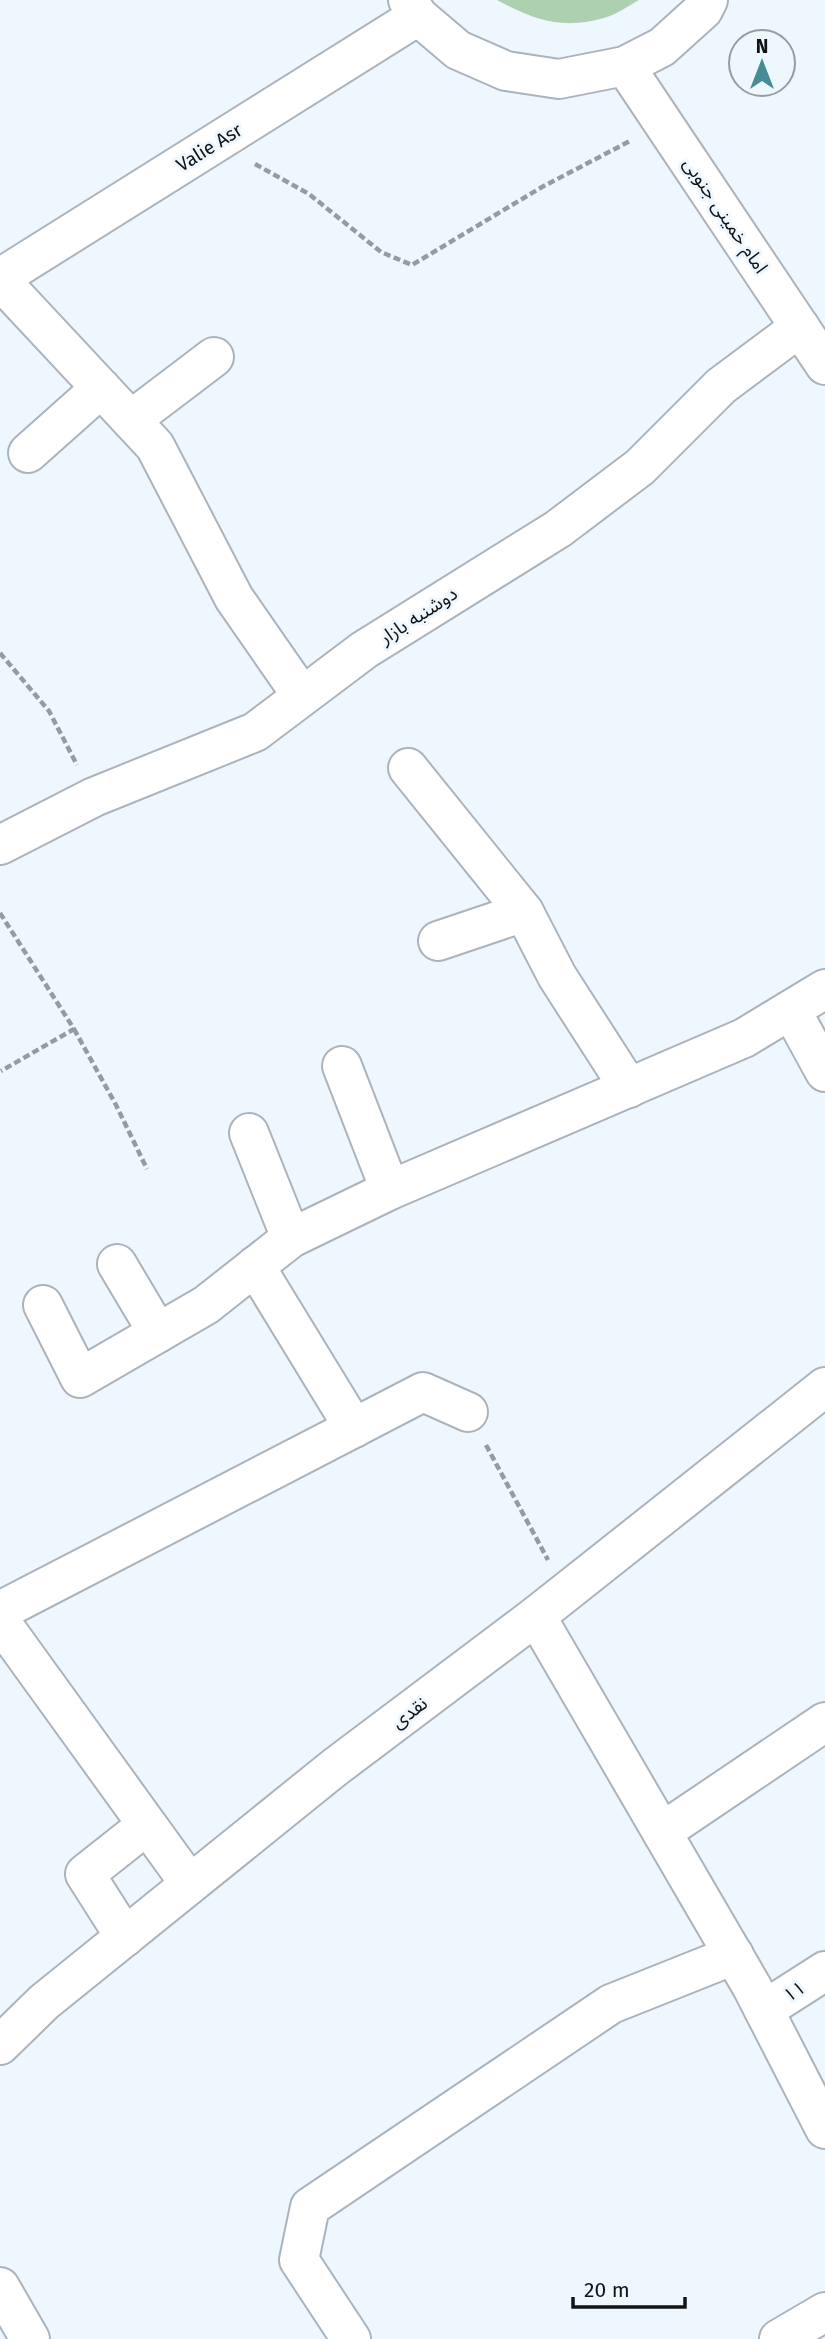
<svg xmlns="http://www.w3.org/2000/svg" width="825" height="2339" viewBox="0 0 825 2339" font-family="'Fira Sans','Noto Sans Arabic',sans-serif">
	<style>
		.green { fill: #add0b1 }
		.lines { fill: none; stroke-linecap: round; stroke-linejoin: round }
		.minor-casing { stroke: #abb4bc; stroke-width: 42 }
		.major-casing { stroke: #abb4bc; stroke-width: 42 }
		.path { stroke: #959ca1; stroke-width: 4.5; stroke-dasharray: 7 3.5; stroke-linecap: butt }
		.minor { stroke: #fff; stroke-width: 38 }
		.major { stroke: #fff; stroke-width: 38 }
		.labels { text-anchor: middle; stroke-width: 6; stroke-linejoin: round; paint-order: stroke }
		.street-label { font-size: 19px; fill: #101417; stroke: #eef7fe }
	</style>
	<rect width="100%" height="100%" fill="#eef7fe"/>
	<!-- green -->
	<path class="green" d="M497 0H639C628 6 616 15 604 18 562 30 534 20 497 0Z"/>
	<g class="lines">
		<defs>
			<g id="minor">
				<polyline points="0,280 155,446 234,598 302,696"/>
				<polyline points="131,420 214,357"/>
				<polyline points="28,453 101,388"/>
				<polyline points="408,768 524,912 557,976 629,1088"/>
				<polyline points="0,845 94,797 255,732 364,650 558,529 640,467 721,386 800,327"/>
				<polyline points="438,941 524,912"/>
				<polyline points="791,1010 825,1072"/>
				<polyline points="342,1066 390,1190"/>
				<polyline points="249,1133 291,1238"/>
				<polyline points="117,1264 158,1333"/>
				<polyline points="255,1266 354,1428"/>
				<polyline points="43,1305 80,1378 206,1305 291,1238 390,1190 744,1038 825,989"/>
				<polyline points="0,1611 423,1392 468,1412"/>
				<polyline points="536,1616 752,1987 825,2129"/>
				<polyline points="0,1621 190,1884"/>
				<polyline points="662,1832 825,1722"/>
				<polyline points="125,1937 85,1874 147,1825"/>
				<polyline points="764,2010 825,1971"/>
				<polyline points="0,2045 44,2002 334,1768 536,1616 825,1387"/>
				<polyline points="0,2287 30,2339"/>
				<polyline points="351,2339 299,2260 310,2207 611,2004 734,1955"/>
				<polyline points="779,2339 825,2312"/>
			</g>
			<g id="major">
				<polyline points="408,0 418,16 458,50 506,71 559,79 625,66 662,47 703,10 708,0"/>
				<polyline points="625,66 825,365"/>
				<polyline points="0,278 418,16"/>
			</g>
		</defs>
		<!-- minor casing -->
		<use href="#minor" class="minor-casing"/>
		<!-- major casing -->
		<use href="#major" class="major-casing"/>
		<!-- path -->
		<g class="path">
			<polyline points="255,164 309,194 381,252 412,265 542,187 630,141"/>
			<polyline points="0,653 49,711 77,765"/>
			<polyline points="0,913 74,1029 1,1071"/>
			<polyline points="74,1029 116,1105 147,1169"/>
			<polyline points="486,1445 548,1560"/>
		</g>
		<!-- minor -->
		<use href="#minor" class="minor"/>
		<!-- major -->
		<use href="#major" class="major"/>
	</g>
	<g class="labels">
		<!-- street labels -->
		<g class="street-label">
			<text transform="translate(209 147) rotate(-32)" y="7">Valie Asr</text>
			<text transform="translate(726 215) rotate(56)" y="7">امام خمینی جنوبی</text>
			<text transform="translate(418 615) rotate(-33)" y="7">دوشنبه بازار</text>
			<text transform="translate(409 1712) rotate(-37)" y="7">نقدی</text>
			<text transform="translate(794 1991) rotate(-33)" y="7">۱۱</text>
		</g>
	</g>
	<!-- north arrow -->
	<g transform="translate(762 63)"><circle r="33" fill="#eef7fe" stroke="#959ca2" stroke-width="2"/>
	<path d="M0-5L12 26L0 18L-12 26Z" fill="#468c96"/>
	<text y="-10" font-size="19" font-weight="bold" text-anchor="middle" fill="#101417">N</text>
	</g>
	<!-- scale -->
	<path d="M573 2297v10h112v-10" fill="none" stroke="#101417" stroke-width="3.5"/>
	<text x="584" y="2297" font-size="21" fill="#101417" stroke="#eef7fe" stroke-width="5" paint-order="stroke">20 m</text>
</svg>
